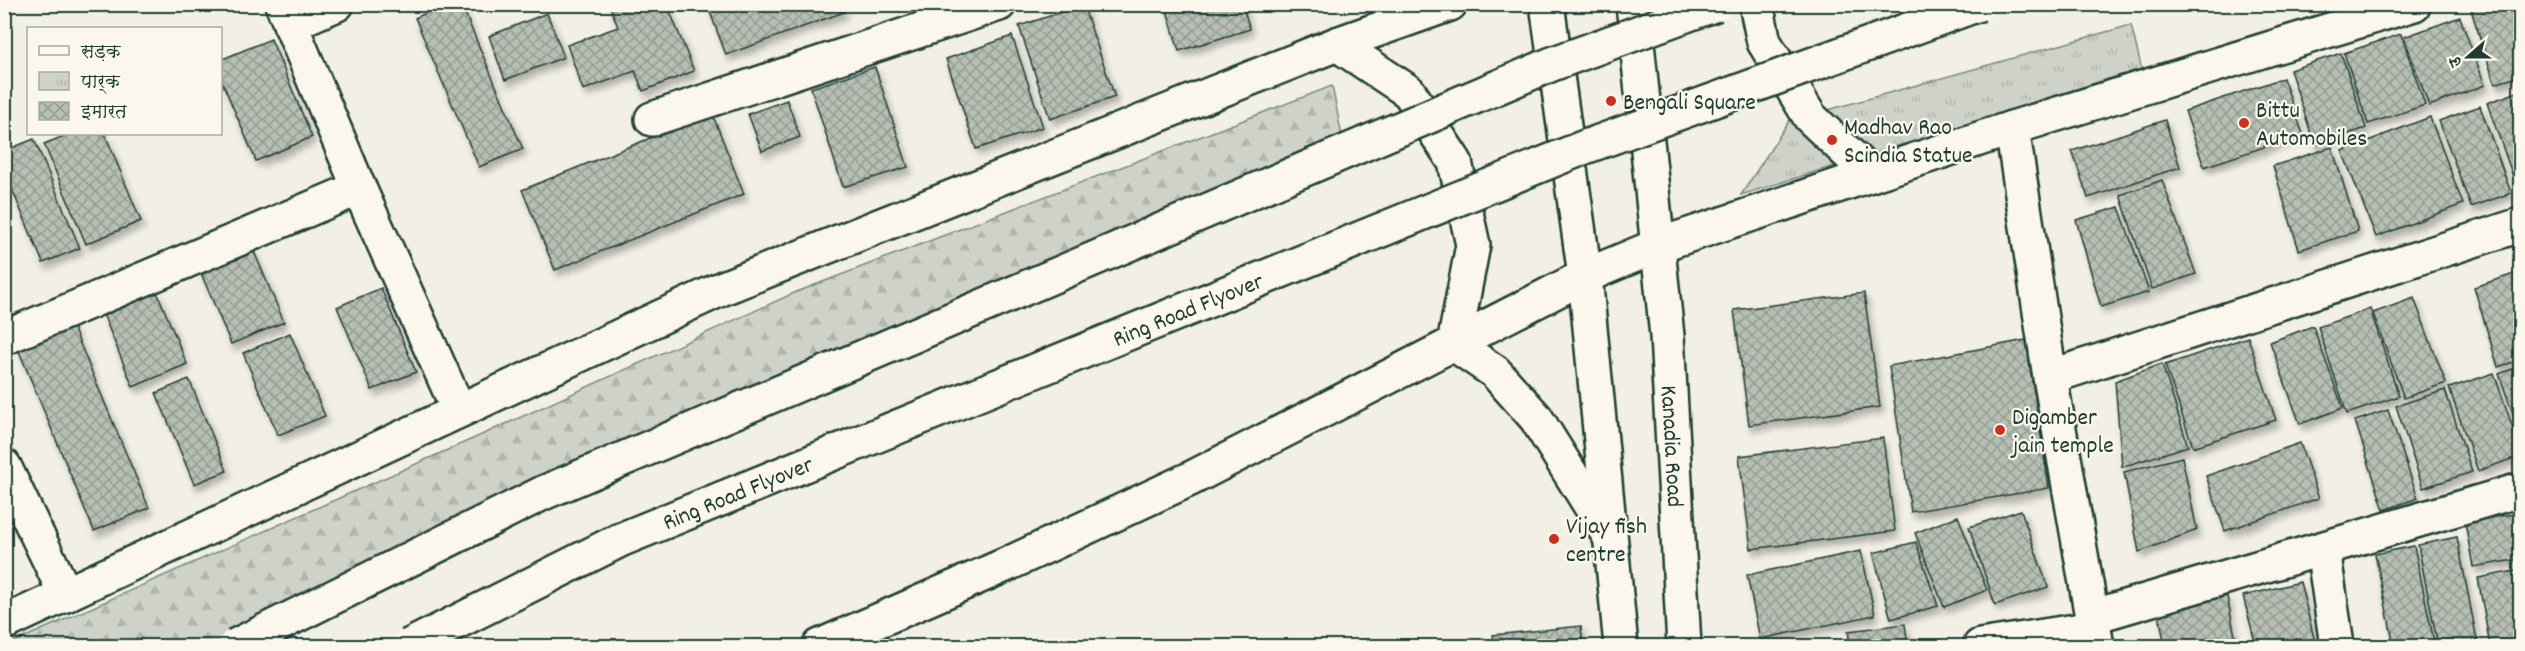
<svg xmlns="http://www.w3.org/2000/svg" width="2525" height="651" viewBox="0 0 2525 651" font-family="Dekko,'Playpen Sans Deva',sans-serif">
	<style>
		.forest { fill: url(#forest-firs); stroke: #77887e; stroke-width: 1.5 }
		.park { fill: url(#park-tufts); stroke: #77887e; stroke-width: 1.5 }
		.building { fill: url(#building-cross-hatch); stroke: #1f3d34; stroke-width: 1.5; filter: url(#shadow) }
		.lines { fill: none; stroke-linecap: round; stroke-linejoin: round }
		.minor-casing { stroke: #1f3d34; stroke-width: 38 }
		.major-casing { stroke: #1f3d34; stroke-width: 38 }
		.minor { stroke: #fbf7ec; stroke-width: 33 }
		.major { stroke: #fbf7ec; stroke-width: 33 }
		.major-bridge-casing { stroke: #1f3d34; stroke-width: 38; stroke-linecap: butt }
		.major-bridge { stroke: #fbf7ec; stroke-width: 33 }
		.poi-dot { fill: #c8321e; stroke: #fbf7ec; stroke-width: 2 }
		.labels { text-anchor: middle; stroke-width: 4.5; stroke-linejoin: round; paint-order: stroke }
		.poi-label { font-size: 24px; fill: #1f3d34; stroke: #fbf7ec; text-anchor: start }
		.street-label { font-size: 24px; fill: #1f3d34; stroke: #fbf7ec }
	</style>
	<defs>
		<pattern id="forest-firs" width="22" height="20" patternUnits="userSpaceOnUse" patternTransform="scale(1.5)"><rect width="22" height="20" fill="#cfd2c8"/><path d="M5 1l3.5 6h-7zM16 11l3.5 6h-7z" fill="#b1b5ac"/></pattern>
		<pattern id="park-tufts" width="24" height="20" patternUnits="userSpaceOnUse" patternTransform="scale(1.5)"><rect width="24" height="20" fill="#cfd2c8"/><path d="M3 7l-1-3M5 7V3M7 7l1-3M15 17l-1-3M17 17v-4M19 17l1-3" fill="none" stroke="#b1b5ac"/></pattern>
		<pattern id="building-cross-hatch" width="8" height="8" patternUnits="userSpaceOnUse" patternTransform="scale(1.5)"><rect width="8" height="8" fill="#b7beb3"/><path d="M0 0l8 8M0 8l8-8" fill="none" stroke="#949c92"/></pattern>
		<filter id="shadow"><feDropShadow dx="3.5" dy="6" stdDeviation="3" flood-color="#0004"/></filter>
	</defs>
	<rect width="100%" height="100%" fill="#f2f0e5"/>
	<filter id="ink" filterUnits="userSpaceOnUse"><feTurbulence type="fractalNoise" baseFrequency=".0167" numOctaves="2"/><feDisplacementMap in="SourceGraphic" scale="12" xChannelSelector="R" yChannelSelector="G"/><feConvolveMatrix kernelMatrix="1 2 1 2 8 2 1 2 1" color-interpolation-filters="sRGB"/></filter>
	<g filter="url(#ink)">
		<!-- forest -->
		<polygon class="forest" points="1332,86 1342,136 576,487 219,646 5,646 486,433 794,293"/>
		<!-- park -->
		<polygon class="park" points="2131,25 2142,70 1741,195 1789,121"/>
		<!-- building -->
		<g class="building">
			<polygon points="446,4 461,4 523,149 479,167 415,18"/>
			<polygon points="609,4 667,4 694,71 643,91 635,71 583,90 567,45 618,27"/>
			<polygon points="707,4 841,4 844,12 726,55"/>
			<polygon points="1165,4 1242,4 1250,29 1179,51"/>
			<polygon points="2488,4 2520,4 2520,76 2495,84 2471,10"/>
			<polygon points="1083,5 1115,97 1050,119 1019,26"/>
			<polygon points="547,13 564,57 505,80 489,36"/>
			<polygon points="2460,17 2485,85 2429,106 2404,37"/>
			<polygon points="2401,34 2425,105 2368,124 2344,53"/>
			<polygon points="1012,36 1043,127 976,149 946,59"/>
			<polygon points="271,39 312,137 256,161 220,77 220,60"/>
			<polygon points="2341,53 2366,128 2315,145 2290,70"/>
			<polygon points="875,67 908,167 843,187 811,88"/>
			<polygon points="2283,78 2303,134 2204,167 2185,111"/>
			<polygon points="2520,91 2520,196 2487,103"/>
			<polygon points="787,100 800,137 762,151 748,114"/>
			<polygon points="2480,106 2511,193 2471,207 2439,121"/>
			<polygon points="712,113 744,194 555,270 522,190"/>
			<polygon points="2430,117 2463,204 2376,237 2342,151"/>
			<polygon points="2165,120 2180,167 2088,198 2072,151"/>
			<polygon points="69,134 105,134 141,221 86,244 44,144"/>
			<polygon points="34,139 80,248 43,263 4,170 4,151"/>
			<polygon points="2332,147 2358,231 2299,250 2273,166"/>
			<polygon points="2162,180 2196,274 2152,289 2120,195"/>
			<polygon points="2119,207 2149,292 2101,307 2076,220"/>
			<polygon points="253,249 284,322 231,344 200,271"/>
			<polygon points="2520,272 2520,360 2498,367 2474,287"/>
			<polygon points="381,288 416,372 372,390 337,307"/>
			<polygon points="157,292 187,364 133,387 103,314"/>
			<polygon points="1864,293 1880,407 1749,425 1734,310"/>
			<polygon points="2414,298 2446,383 2404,398 2373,313"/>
			<polygon points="2370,309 2399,396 2347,414 2318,327"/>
			<polygon points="2313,326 2343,408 2300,424 2270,342"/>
			<polygon points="73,327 149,508 94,531 18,349"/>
			<polygon points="290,333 325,416 278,435 243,353"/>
			<polygon points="2248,337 2276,420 2193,447 2165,365"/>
			<polygon points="2026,340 2049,488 1911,512 1889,366"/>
			<polygon points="2162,364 2188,446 2122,467 2115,381"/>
			<polygon points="2520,366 2520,433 2499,374"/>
			<polygon points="2494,373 2520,449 2520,456 2478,471 2449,388"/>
			<polygon points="189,379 227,471 194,484 156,393"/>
			<polygon points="2445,390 2472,472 2423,488 2396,406"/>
			<polygon points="2388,410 2418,498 2384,510 2355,421"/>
			<polygon points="1883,438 1895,531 1751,549 1739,456"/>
			<polygon points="2300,443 2319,498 2225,531 2206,476"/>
			<polygon points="2182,457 2197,530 2139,552 2124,472"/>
			<polygon points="2021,510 2048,587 1995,605 1969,527"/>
			<polygon points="2520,513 2520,559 2473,567 2465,522"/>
			<polygon points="1958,516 1987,590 1944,607 1915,533"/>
			<polygon points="2457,537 2478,645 2438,646 2418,545"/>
			<polygon points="1916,542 1938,606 1891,619 1873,553"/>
			<polygon points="2414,546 2435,646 2394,646 2375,554"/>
			<polygon points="1861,551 1875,615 1760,639 1747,575"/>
			<polygon points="2520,570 2520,643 2490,646 2478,578"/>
			<polygon points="2300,582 2316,646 2256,646 2243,596"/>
			<polygon points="2227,596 2237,646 2165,646 2158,609"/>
			<polygon points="1905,624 1908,646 1850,646 1848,631"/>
			<polygon points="1581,626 1583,646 1495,646 1493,635"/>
		</g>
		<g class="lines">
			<defs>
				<g id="minor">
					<polyline points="282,4 359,188"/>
					<polyline points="1756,4 1764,42 1810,117 1871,175"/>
					<polyline points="290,24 337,4"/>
					<polyline points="1337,44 1409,92 1455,162 1473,245 1454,344 1495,372 1536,418 1610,537"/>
					<polyline points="652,119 999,4"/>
					<polyline points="2012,128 2050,377 2097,646"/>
					<polyline points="4,338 359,188 459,411"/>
					<polyline points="2050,377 2520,225"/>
					<polyline points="4,466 66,595"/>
					<polyline points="2323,549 2337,646"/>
					<polyline points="2091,617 2520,490"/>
					<polyline points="4,623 723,288 1337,44 1450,4"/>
					<polyline points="820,646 1010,563 1190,479 1585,276 1659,245 2012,128 2414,4"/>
					<polyline points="1980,646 2094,628"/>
				</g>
				<g id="major">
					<polyline points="1547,4 1585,276 1621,646"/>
					<path id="s1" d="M1633 4 1667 336 1684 646"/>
				</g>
			</defs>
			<!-- minor casing -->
			<use href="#minor" class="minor-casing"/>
			<!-- major casing -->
			<use href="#major" class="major-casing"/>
			<!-- minor -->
			<use href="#minor" class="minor"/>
			<!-- major -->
			<use href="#major" class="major"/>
			<defs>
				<g id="major-bridge">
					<polyline points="235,646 543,493 1552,64 1716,4"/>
					<path id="s2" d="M409 646 620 540 1585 147 1979 4"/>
				</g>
			</defs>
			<!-- major-bridge casing -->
			<use href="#major-bridge" class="major-bridge-casing"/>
			<!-- major-bridge -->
			<use href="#major-bridge" class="major-bridge"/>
		</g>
	</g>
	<!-- markers -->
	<g class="poi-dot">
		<circle cx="1611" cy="101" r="6"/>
		<circle cx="2244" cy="123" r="6"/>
		<circle cx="1832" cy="140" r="6"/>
		<circle cx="2000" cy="430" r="6"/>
		<circle cx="1554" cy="539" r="6"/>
	</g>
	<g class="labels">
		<!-- poi labels -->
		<g class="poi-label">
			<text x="1623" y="109">Bengali Square</text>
			<text x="2256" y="117">Bittu<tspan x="2256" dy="28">Automobiles</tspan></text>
			<text x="1844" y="134">Madhav Rao<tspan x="1844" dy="28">Scindia Statue</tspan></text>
			<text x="2012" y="424">Digamber<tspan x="2012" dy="28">jain temple</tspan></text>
			<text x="1566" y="533">Vijay fish<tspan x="1566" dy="28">centre</tspan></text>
		</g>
		<!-- street labels -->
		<g class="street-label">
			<text dy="8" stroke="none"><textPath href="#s2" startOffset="849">Ring Road Flyover</textPath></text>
			<text dy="8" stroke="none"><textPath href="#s1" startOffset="444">Kanadia Road</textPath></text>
			<text dy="8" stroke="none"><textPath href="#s2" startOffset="363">Ring Road Flyover</textPath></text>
		</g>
	</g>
	<!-- margin -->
	<rect width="2525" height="651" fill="none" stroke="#fbf7ec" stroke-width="24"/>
	<rect x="12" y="12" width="2501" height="627" fill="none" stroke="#1f3d34" stroke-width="2" filter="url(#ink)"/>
	<!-- legend -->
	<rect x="27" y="27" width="195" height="108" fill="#fbf7ec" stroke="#a3ada2" stroke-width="1.5"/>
	<rect x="39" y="46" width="30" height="9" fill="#fbf7ec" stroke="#a3ada2" stroke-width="1.5"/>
	<text x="81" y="57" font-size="18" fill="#1f3d34">सड़क</text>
	<rect x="39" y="72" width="30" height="18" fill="url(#park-tufts)" stroke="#a3ada2" stroke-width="1.5"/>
	<text x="81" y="87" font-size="18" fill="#1f3d34">पार्क</text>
	<rect x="39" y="102" width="30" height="18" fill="url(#building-cross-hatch)" stroke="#a3ada2" stroke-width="1.5"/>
	<text x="81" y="117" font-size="18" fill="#1f3d34">इमारत</text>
	<!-- north arrow -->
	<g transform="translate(2468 57) rotate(249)" stroke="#fbf7ec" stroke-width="4.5" paint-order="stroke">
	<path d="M0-4.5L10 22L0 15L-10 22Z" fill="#1f3d34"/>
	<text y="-9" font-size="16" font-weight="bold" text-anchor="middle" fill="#1f3d34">उ</text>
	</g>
</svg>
